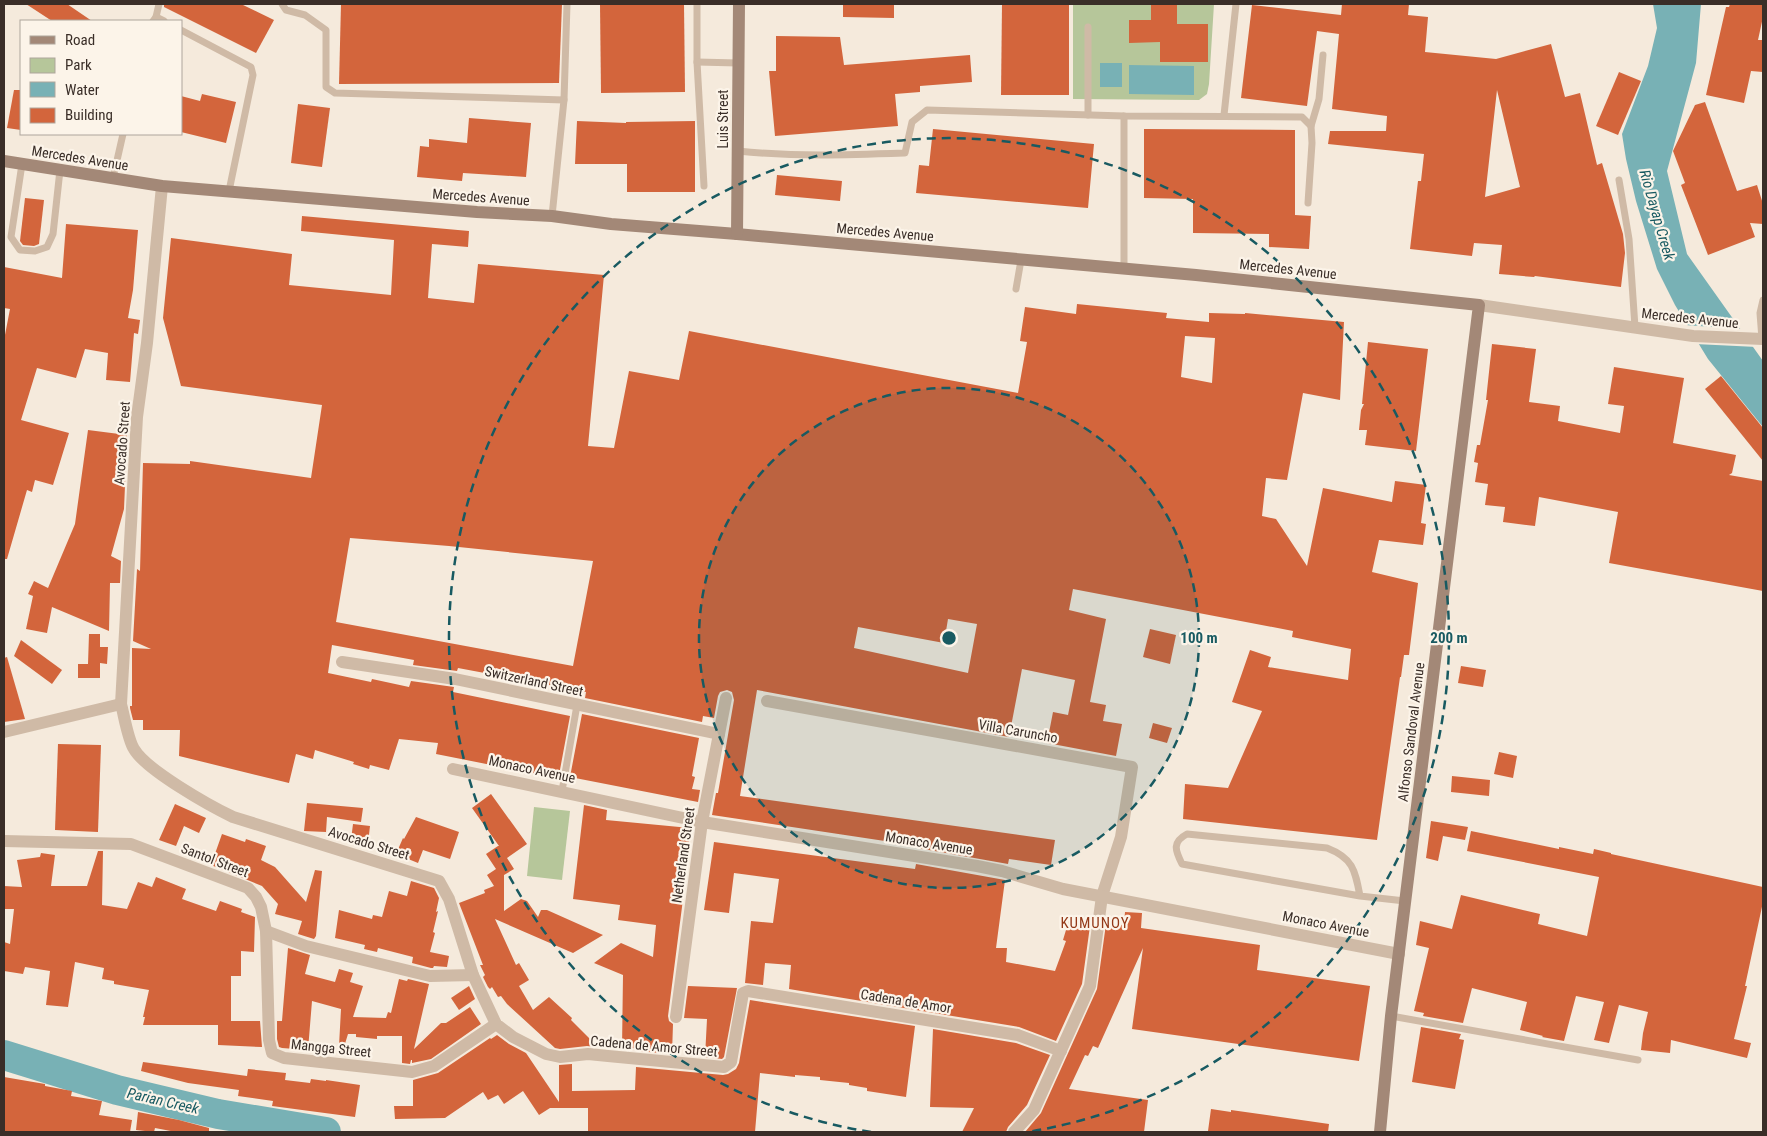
<svg xmlns="http://www.w3.org/2000/svg" width="1767" height="1136" viewBox="0 0 1767 1136" font-family="'Roboto Condensed',sans-serif">
	<style>
		.green { fill: #b6c69a }
		.water { fill: #78b1b5 }
		.pier { fill: #f5eadc }
		.lines { fill: none; stroke-linecap: round; stroke-linejoin: round }
		.river { stroke: #78b1b5; stroke-width: 30 }
		.building { fill: #d3653c; fill-rule: evenodd }
		.lane { stroke: #cfbaa6; stroke-width: 7 }
		.street { stroke: #cfbaa6; stroke-width: 12 }
		.secondary { stroke: #a38877; stroke-width: 12 }
		.ring { fill: none; stroke: #185a61; stroke-width: 2.5; stroke-dasharray: 9 6 }
		.labels { text-anchor: middle; stroke-width: 4.5; stroke-linejoin: round; paint-order: stroke }
		.street-label { font-size: 14px; fill: #3a2e28; stroke: #fcf4e9 }
		.water-label { font-size: 15px; font-style: italic; fill: #185a61; stroke: #fcf4e9 }
		.neighbourhood-label { font-size: 15px; letter-spacing: 1px; fill: #933817; stroke: #fcf4e9 }
		.centre { fill: #185a61; stroke: #fcf4e9; stroke-width: 2.5 }
		.ring-label { font-size: 15px; text-anchor: middle; font-weight: bold; fill: #185a61; stroke: #fcf4e9; stroke-width: 4.5; stroke-linejoin: round; paint-order: stroke }
	</style>
	<rect width="100%" height="100%" fill="#f5eadc"/>
	<!-- green -->
	<g class="green">
		<polygon points="1073,4 1214,4 1209,84 1207,94 1199,100 1073,99"/>
		<polygon points="534,807 570,811 562,880 527,876"/>
	</g>
	<!-- water -->
	<g class="water">
		<polygon points="1653,4 1701,4 1696,63 1667,171 1687,254 1763,361 1763,427 1708,359 1675,305 1657,269 1636,201 1626,159 1622,134 1648,66 1657,28"/>
		<rect x="1100" y="63" width="22" height="24"/>
		<polygon points="1129,65 1194,66 1194,95 1129,94"/>
	</g>
	<!-- pier -->
	<polygon class="pier" points="1684,325 1743,329 1757,347 1695,344"/>
	<g class="lines">
		<!-- river -->
		<polyline class="river" points="4,1055 117,1090 218,1114 326,1132"/>
	</g>
	<!-- building -->
	<g class="building">
		<polygon points="26,4 67,4 92,21 52,21"/>
		<polygon points="164,4 241,4 274,20 256,53 164,7"/>
		<polygon points="341,4 562,4 559,83 339,84"/>
		<polygon points="600,4 684,4 685,92 601,93"/>
		<polygon points="843,4 894,4 894,18 843,17"/>
		<polygon points="1002,4 1069,4 1069,95 1001,95"/>
		<polygon points="1151,4 1177,4 1177,24 1208,24 1208,62 1160,62 1160,42 1129,43 1129,20 1151,20"/>
		<path d="M1342 4H1409L1408 15 1428 17 1425 52 1496 59 1551 44 1565 97 1580 93 1597 165 1602 163 1623 234 1625 253 1621 287 1535 276 1534 277 1499 274 1502 245 1474 243 1472 256 1410 249 1418 181H1421L1424 154 1328 144 1330 131H1386L1387 116 1332 109 1339 34 1317 31 1307 106 1241 98 1252 5 1341 15ZM1497 90 1520 187 1485 197Z"/>
		<polygon points="1730,4 1763,4 1763,17 1758,40 1763,40 1763,72 1751,71 1744,103 1706,95 1726,7 1729,7"/>
		<polygon points="776,36 840,37 844,65 970,55 972,82 920,86 920,92 895,94 898,126 775,136 769,71 776,71"/>
		<polygon points="1619,72 1641,81 1618,135 1596,126"/>
		<polygon points="14,90 21,90 21,130 7,128"/>
		<polygon points="202,94 236,102 226,143 181,132 181,96 200,101"/>
		<polygon points="1705,102 1737,191 1757,185 1763,204 1763,224 1750,223 1755,237 1708,255 1681,185 1685,183 1673,151 1695,105"/>
		<polygon points="298,104 330,108 322,167 291,163"/>
		<polygon points="469,118 531,123 526,177 463,173 462,181 417,177 420,146 429,147 429,139 467,143"/>
		<polygon points="577,121 626,123 626,122 695,121 695,192 627,192 627,164 575,164"/>
		<polygon points="933,129 1094,144 1088,208 916,193 919,165 929,166"/>
		<polygon points="1144,129 1295,130 1295,215 1311,216 1309,249 1269,247 1269,234 1193,233 1193,199 1144,198"/>
		<polygon points="777,175 842,181 840,201 775,195"/>
		<polygon points="25,198 44,200 39,244 34,246 23,245 20,241"/>
		<path d="M302 216 469 231 468 247 432 244 428 298 474 303 478 264 604 275 588 446 614 448 629 371 679 380 689 331 1018 393 1027 342 1020 341 1025 307 1076 314 1077 304 1167 313 1166 318 1209 322V313L1245 314V313L1344 322 1340 400 1303 393 1287 480 1266 478 1262 516 1276 519 1307 566 1323 488 1392 502 1395 481 1426 485 1421 523 1426 524 1423 545 1379 540 1372 572 1418 583 1409 655H1404L1401 677H1400L1377 840 1183 819 1185 784 1228 788 1262 711 1232 702 1250 650 1271 657 1268 667 1348 680 1351 649 1292 637 1293 631 1073 589 1069 610 1106 619 1090 702 1106 705 1103 721 1122 724 1116 756 1047 743 1053 712 1068 715 1075 680 1022 669 1009 737 757 690 740 796 1055 840 1051 865 1009 859 1008 864 918 848V846L712 815 716 793H718L734 700 732 692 727 690 720 692 718 696 714 718 703 716 702 722 585 698 586 692 458 668 457 671 413 665 414 660 332 645 328 673 371 682 372 679 409 687 411 681 454 687 453 692 570 716 559 775 558 774 557 778 436 754 438 743 399 739 389 770 370 765 369 769 353 764 354 762 315 750 313 759 296 754 289 783 179 756 180 730H143V720H133L130 708V706H132V648L151 649 133 641 137 569 140 571 143 463 190 464V461L311 478 322 405 181 386 163 318 171 238 292 254 289 285 391 295 394 240 301 231ZM1185 336 1215 338 1212 383 1181 377ZM350 538 449 546 593 561 573 666 336 622ZM948 619 977 624 968 673 854 648 858 627 944 643Z"/>
		<polygon points="66,224 138,230 133,290 128,318 140,320 138,334 134,333 130,382 106,380 108,353 85,349 76,378 37,368 21,420 69,433 53,485 35,480 32,492 27,490 7,559 4,559 4,340 10,309 4,308 4,267 62,278"/>
		<polygon points="1368,342 1428,349 1416,451 1365,445 1367,430 1359,430 1361,410 1364,404 1362,404"/>
		<polygon points="1492,344 1536,349 1529,402 1560,406 1558,421 1620,433 1624,406 1608,404 1614,367 1684,378 1673,443 1736,455 1732,473 1729,475 1763,481 1763,591 1609,563 1618,512 1539,497 1535,526 1503,522 1505,507 1485,505 1488,484 1475,482 1478,463 1474,462 1477,445 1480,445 1488,400 1486,400"/>
		<polygon points="1721,376 1763,428 1763,461 1705,389"/>
		<polygon points="88,430 127,435 123,462 126,462 124,509 111,556 121,561 120,583 110,583 109,631 52,607 47,633 26,629 33,596 28,594 34,581 48,588 75,524"/>
		<polygon points="1150,629 1176,635 1170,664 1143,657"/>
		<polygon points="89,634 100,634 100,647 108,647 107,664 100,663 100,678 78,678 78,664 88,664"/>
		<polygon points="21,640 62,670 52,684 14,656"/>
		<polygon points="7,657 25,719 4,722 4,658"/>
		<polygon points="1461,666 1486,670 1483,687 1458,683"/>
		<polygon points="582,714 699,738 692,776 695,777 692,789 700,790 698,802 570,777"/>
		<polygon points="1153,723 1172,728 1167,743 1149,738"/>
		<polygon points="58,744 101,745 98,832 55,830"/>
		<polygon points="1499,752 1517,756 1513,778 1494,774"/>
		<polygon points="1452,776 1490,780 1489,796 1451,792"/>
		<polygon points="491,794 527,844 507,858 514,869 504,875 504,911 521,899 527,901 538,917 541,910 547,910 603,935 573,953 495,919 516,965 519,963 529,980 519,986 533,1010 549,997 572,1018 571,1020 598,1047 587,1046 560,1049 555,1048 507,1004 501,996 498,997 492,987 490,989 488,987 483,977 485,975 480,965 483,965 459,903 485,893 484,890 494,886 487,875 496,869 486,854 498,846 499,846 472,808"/>
		<polygon points="307,803 363,808 361,822 327,817 326,832 304,831"/>
		<polygon points="175,804 206,818 199,833 184,826 176,846 159,840"/>
		<polygon points="584,805 607,810 606,820 690,828 682,907 668,1016 669,1021 673,1024 672,1054 637,1051 636,1048 622,1049 623,975 594,963 621,943 653,957 656,925 618,920 620,905 573,899"/>
		<polygon points="416,817 459,832 450,859 423,850 418,863 396,854 403,838 404,839"/>
		<polygon points="1431,821 1468,827 1465,840 1443,836 1438,861 1426,858"/>
		<polygon points="353,824 370,826 368,843 351,840"/>
		<polygon points="1471,831 1559,849 1559,847 1593,854 1594,849 1611,853 1611,854 1763,887 1763,902 1745,986 1747,986 1734,1039 1751,1043 1747,1058 1671,1040 1670,1053 1641,1050 1643,1033 1648,1012 1619,1005 1609,1043 1594,1040 1604,1002 1576,996 1564,1041 1542,1037 1543,1036 1520,1030 1527,1002 1472,988 1463,1023 1423,1016 1424,1013 1414,1011 1429,948 1416,945 1420,921 1452,929 1461,895 1540,914 1538,924 1587,936 1599,877 1467,851"/>
		<polygon points="222,834 245,842 246,839 266,846 261,860 275,867 306,902 315,870 322,871 316,936 314,939 298,934 302,921 275,914 278,904 262,886 211,865"/>
		<polygon points="714,842 915,869 916,864 1005,880 996,948 1007,948 1006,962 1055,971 1066,941 1063,940 1069,920 1090,926 1082,984 1056,1041 1019,1027 789,989 791,965 765,963 763,985 745,983 751,921 773,923 779,879 734,873 729,913 704,910"/>
		<polygon points="98,851 103,851 102,905 127,909 138,882 152,887 156,877 186,889 182,899 216,911 220,901 242,909 241,912 255,917 254,952 241,951 241,976 231,976 231,1021 260,1021 262,1047 218,1045 218,1025 143,1025 145,1017 143,1017 149,990 114,984 114,981 102,979 104,968 75,962 68,1007 46,1005 50,971 25,967 23,974 4,971 4,942 10,944 14,909 4,909 4,886 22,887 17,860 40,857 41,853 55,855 51,886 87,886"/>
		<polygon points="411,881 434,888 439,898 436,912 438,911 433,932 435,933 430,952 449,956 447,967 434,966 433,968 431,968 412,963 413,957 378,948 377,952 364,949 365,945 335,938 339,910 372,919 373,915 382,917 389,891 407,896"/>
		<polygon points="1125,912 1142,913 1141,928 1260,945 1257,970 1370,986 1359,1061 1132,1029 1143,948 1098,1048 1093,1046 1088,1056 1085,1055 1069,1089 1148,1100 1144,1132 1025,1132 1041,1113 1097,989 1106,924 1124,925"/>
		<polygon points="288,948 310,955 305,974 335,982 339,969 353,973 350,982 363,986 353,1017 386,1018 388,1012 391,1013 399,979 407,981 408,979 429,984 414,1049 441,1023 446,1023 470,1007 481,1024 431,1059 412,1063 412,1060 411,1060 410,1064 402,1063 402,1036 377,1036 377,1039 356,1037 356,1034 348,1034 344,1047 339,1046 341,1009 312,1001 308,1050 282,1048 279,1047 277,1039 277,1021 282,1021"/>
		<polygon points="469,986 475,999 459,1010 451,998"/>
		<polygon points="688,986 737,988 724,1057 722,1059 705,1057 707,1019 684,1018"/>
		<polygon points="750,1000 915,1026 906,1097 867,1091 867,1088 849,1085 849,1083 820,1080 820,1077 795,1075 795,1077 760,1073 755,1132 588,1132 588,1108 550,1108 539,1115 523,1091 504,1104 498,1095 488,1100 483,1092 445,1118 395,1119 394,1106 413,1106 413,1080 438,1073 490,1038 491,1039 497,1035 509,1044 526,1053 559,1102 559,1065 572,1064 572,1091 635,1090 636,1067 723,1075 728,1074 736,1069 739,1063"/>
		<polygon points="1421,1027 1461,1034 1459,1039 1464,1040 1455,1089 1412,1082"/>
		<polygon points="933,1029 1016,1043 1050,1055 1027,1105 1008,1127 1006,1132 962,1132 974,1108 930,1107"/>
		<polygon points="143,1062 247,1076 248,1069 286,1073 285,1080 310,1083 311,1079 326,1081 326,1080 360,1085 355,1117 272,1106 273,1101 238,1096 239,1090 188,1083 141,1071"/>
		<polygon points="4,1077 45,1084 45,1086 72,1091 71,1096 102,1101 99,1115 132,1120 130,1132 4,1132"/>
		<polygon points="1211,1109 1231,1112 1231,1110 1329,1124 1328,1132 1208,1131"/>
		<polygon points="138,1112 179,1120 209,1128 209,1132 176,1132 155,1128 154,1132 136,1130"/>
	</g>
	<g class="lines">
		<!-- lane -->
		<g class="lane">
			<polyline points="282,4 286,10 305,15 326,30 326,87 335,93 564,100 567,4"/>
			<polyline points="697,4 697,62 704,186"/>
			<polyline points="156,17 159,4"/>
			<polyline points="153,21 156,17 164,21"/>
			<polyline points="181,30 251,67 253,75 229,191"/>
			<polyline points="697,62 738,63"/>
			<polyline points="1088,115 1088,27"/>
			<polyline points="1224,115 1236,4"/>
			<polyline points="1124,116 1124,269"/>
			<polyline points="1311,126 1319,99 1323,55"/>
			<path d="M738 151C794 157 849 155 905 153L912 122 927 110 1124 116 1302 117 1311 126 1312 143 1308 203"/>
			<polyline points="22,164 11,237 20,250 35,251 47,247 53,234 60,170"/>
			<polyline points="113,178 123,134"/>
			<polyline points="1619,180 1629,239 1635,327"/>
			<polyline points="552,216 564,100"/>
			<polyline points="1016,289 1021,260"/>
			<polyline points="1762,339 1760,313 1763,300"/>
			<polyline points="562,791 577,705"/>
			<path d="M1360 896C1355 870 1353 858 1327 848L1187 834C1172 842 1175 850 1182 864L1360 896 1405 901"/>
			<polyline points="1391,1016 1638,1060"/>
		</g>
		<!-- street -->
		<g class="street">
			<path d="M162 186 147 343 137 417 121 704C124 715 128 740 134 749 146 770 210 806 233 817L439 881 449 899 473 975 496 1024 513 1037 546 1054 560 1057 588 1054 608 1056 724 1067 731 1062 743 993 748 991 1018 1035 1061 1051"/>
			<polyline points="1479,305 1693,336 1763,339"/>
			<polyline points="342,662 455,679 719,734"/>
			<polyline points="767,701 1132,767 1121,837 1102,896 1090,986 1034,1110 1014,1132"/>
			<polyline points="4,732 121,704"/>
			<polyline points="453,769 702,822 977,866 1002,871 1063,889 1399,954"/>
			<polyline points="4,841 131,844 248,888 256,897 261,907 266,931 269,1040 272,1053 284,1058 412,1072 434,1066 496,1024"/>
			<polyline points="266,931 306,946 430,976 473,975"/>
			<polyline points="676,1017 702,822 726,698"/>
		</g>
		<!-- secondary -->
		<g class="secondary">
			<polyline points="4,161 162,186 477,212 552,216 611,224 737,234 1196,275 1479,305 1391,1016 1380,1132"/>
			<polyline points="737,234 739,4"/>
		</g>
	</g>
	<!-- distance rings -->
	<circle cx="949" cy="638" r="250" fill="#185a61" fill-opacity=".12"/>
	<g class="ring">
		<circle cx="949" cy="638" r="250"/>
		<path d="M871 1132A500 500 0 1 1 1027 1132"/>
	</g>
	<g class="labels">
		<!-- street labels -->
		<g class="street-label">
			<text transform="translate(723 119) rotate(-90)" y="5">Luis Street</text>
			<text transform="translate(80 158) rotate(9)" y="5">Mercedes Avenue</text>
			<text transform="translate(481 197) rotate(4)" y="5">Mercedes Avenue</text>
			<text transform="translate(885 232) rotate(5)" y="5">Mercedes Avenue</text>
			<text transform="translate(1288 269) rotate(6)" y="5">Mercedes Avenue</text>
			<text transform="translate(1690 318) rotate(6)" y="5">Mercedes Avenue</text>
			<text transform="translate(122 443) rotate(-86)" y="5">Avocado Street</text>
			<text transform="translate(534 681) rotate(12)" y="5">Switzerland Street</text>
			<text transform="translate(1018 731) rotate(10)" y="5">Villa Caruncho</text>
			<text transform="translate(1411 732) rotate(-83)" y="5">Alfonso Sandoval Avenue</text>
			<text transform="translate(532 769) rotate(12)" y="5">Monaco Avenue</text>
			<text transform="translate(369 843) rotate(17)" y="5">Avocado Street</text>
			<text transform="translate(929 843) rotate(9)" y="5">Monaco Avenue</text>
			<text transform="translate(683 855) rotate(-82)" y="5">Netherland Street</text>
			<text transform="translate(215 860) rotate(21)" y="5">Santol Street</text>
			<text transform="translate(1326 924) rotate(11)" y="5">Monaco Avenue</text>
			<text transform="translate(906 1001) rotate(9)" y="5">Cadena de Amor</text>
			<text transform="translate(654 1046) rotate(5)" y="5">Cadena de Amor Street</text>
			<text transform="translate(331 1048) rotate(6)" y="5">Mangga Street</text>
		</g>
		<!-- water labels -->
		<g class="water-label">
			<text transform="translate(1657 215) rotate(74)" y="5">Rio Dayap Creek</text>
			<text transform="translate(163 1101) rotate(13)" y="5">Parian Creek</text>
		</g>
		<!-- neighbourhood labels -->
		<g class="neighbourhood-label">
			<text x="1095" y="928">KUMUNOY</text>
		</g>
	</g>
	<circle cx="949" cy="638" r="8" class="centre"/>
	<g class="ring-label">
		<text x="1199" y="643">100 m</text>
		<text x="1449" y="643">200 m</text>
	</g>
	<!-- border -->
	<rect width="1767" height="1136" fill="none" stroke="#3a2e28" stroke-width="10"/>
	<!-- legend -->
	<rect x="20" y="20" width="162" height="115" fill="#fcf4e9" stroke="#aea59c"/>
	<rect x="30" y="36" width="25" height="8" fill="#a38877" stroke="#aea59c"/>
	<text x="65" y="45" font-size="15" fill="#3a2e28">Road</text>
	<rect x="30" y="58" width="25" height="15" fill="#b6c69a" stroke="#aea59c"/>
	<text x="65" y="70" font-size="15" fill="#3a2e28">Park</text>
	<rect x="30" y="82" width="25" height="15" fill="#78b1b5" stroke="#aea59c"/>
	<text x="65" y="95" font-size="15" fill="#3a2e28">Water</text>
	<rect x="30" y="108" width="25" height="15" fill="#d3653c" stroke="#aea59c"/>
	<text x="65" y="120" font-size="15" fill="#3a2e28">Building</text>
</svg>
